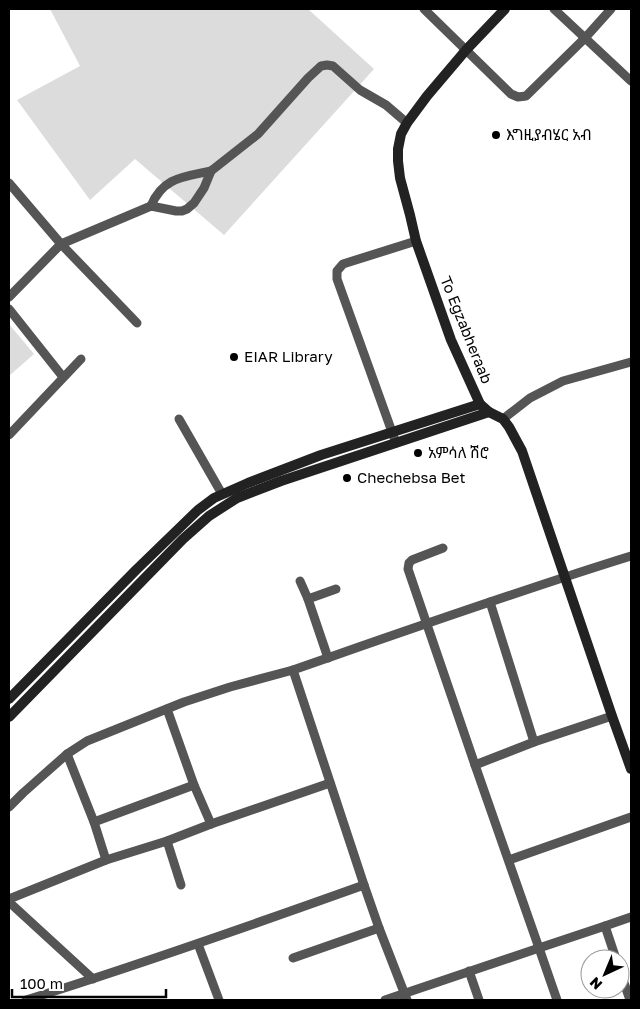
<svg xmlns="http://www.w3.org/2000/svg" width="640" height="1009" viewBox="0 0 640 1009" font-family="'Golos Text','Noto Sans Ethiopic',sans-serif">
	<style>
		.green { fill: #dcdcdc }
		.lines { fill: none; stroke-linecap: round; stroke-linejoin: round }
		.minor { stroke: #555; stroke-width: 9 }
		.secondary { stroke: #222; stroke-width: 10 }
		.poi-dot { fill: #000; stroke: #fff; stroke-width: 2 }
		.labels { text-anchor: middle; stroke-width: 5; stroke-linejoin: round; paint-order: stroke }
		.poi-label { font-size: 15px; fill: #000; stroke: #fff; text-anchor: start }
		.street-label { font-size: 15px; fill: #000; stroke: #fff }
	</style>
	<rect width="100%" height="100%" fill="#fff"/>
	<!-- green -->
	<g class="green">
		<polygon points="50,9 308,9 374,69 224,235 135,159 90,200 17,100 80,66"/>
		<polygon points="9,324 34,354 9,376"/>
	</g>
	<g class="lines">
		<!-- minor -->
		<g class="minor">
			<polyline points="424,9 511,94 518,97 526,96 585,38 631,81"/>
			<polyline points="554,9 585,38 611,9"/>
			<polyline points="9,183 61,244 9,297"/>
			<path d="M151 206C163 177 184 177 211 171"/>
			<polyline points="9,309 63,377"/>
			<polyline points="137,323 61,244 151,206 176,211 182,211 187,209 194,203 204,188 211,171 258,134 308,78 321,66 327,65 333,66 360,90 386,105 407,123"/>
			<polyline points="179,419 222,494"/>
			<polyline points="503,419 530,398 563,381 631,362"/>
			<polyline points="9,435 81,359"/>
			<polyline points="396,443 337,279 337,271 343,264 416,241"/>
			<polyline points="443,548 412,560 409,563 408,569 475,765 539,948 605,926 631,917"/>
			<polyline points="300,581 308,599"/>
			<polyline points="490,602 534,742"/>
			<polyline points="328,658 308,599 336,589"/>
			<polyline points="167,709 194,785 211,824"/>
			<polyline points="67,754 94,822 106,860"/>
			<polyline points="475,765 534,742 612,716"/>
			<polyline points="9,807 23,793 67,754 87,741 184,702 230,687 293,670"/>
			<polyline points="94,822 194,785"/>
			<polyline points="167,841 181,885"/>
			<polyline points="509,860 631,817"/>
			<polyline points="9,899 106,860 167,841 211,824 330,783"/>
			<polyline points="9,902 93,979"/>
			<polyline points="605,926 616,959"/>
			<polyline points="198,944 219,1000"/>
			<polyline points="293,958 379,928"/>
			<polyline points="469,971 479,1000"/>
			<polyline points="620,971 630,1000"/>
			<path d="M26 1000C139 965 252 925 364 885"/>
			<polyline points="385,1000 539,948 557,1000"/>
			<path d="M407 1000 379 928 364 885 293 670C405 631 518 591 631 556"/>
		</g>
		<!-- secondary -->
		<g class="secondary">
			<polyline points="505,9 466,50 427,96 407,123 401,134 398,149 398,161 400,178 410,215 416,241 451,340 480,404 489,412 503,419 509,427 522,451 612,716 631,769"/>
			<polyline points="9,699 137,569 198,510 214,498 248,483 321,455 480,404"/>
			<polyline points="9,717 183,539 209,516 237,498 281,481 489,412"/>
		</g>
	</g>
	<!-- markers -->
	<g class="poi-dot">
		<circle cx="496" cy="135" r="5"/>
		<circle cx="234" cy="357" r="5"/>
		<circle cx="418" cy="453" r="5"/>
		<circle cx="347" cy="478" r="5"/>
	</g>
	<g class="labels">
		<!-- poi labels -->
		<g class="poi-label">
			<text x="506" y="140">እግዚያብሄር አብ</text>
			<text x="244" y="362">EIAR Library</text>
			<text x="428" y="458">አምሳለ ሽሮ</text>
			<text x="357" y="483">Chechebsa Bet</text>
		</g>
		<!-- street labels -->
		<g class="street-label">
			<text transform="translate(466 330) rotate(68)" y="5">To Egzabheraab</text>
		</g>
	</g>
	<!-- border -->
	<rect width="640" height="1009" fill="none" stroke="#000000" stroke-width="20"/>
	<!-- north arrow -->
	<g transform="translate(605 974) rotate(224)"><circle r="24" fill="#ffffff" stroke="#999999"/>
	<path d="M0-4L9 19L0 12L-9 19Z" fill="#000000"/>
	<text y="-8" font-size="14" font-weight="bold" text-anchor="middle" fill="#000000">N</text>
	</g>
	<!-- scale -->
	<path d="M12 989v8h154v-8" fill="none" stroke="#000000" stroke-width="2.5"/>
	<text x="20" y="989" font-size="15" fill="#000000" stroke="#ffffff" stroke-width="4" paint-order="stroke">100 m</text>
</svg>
